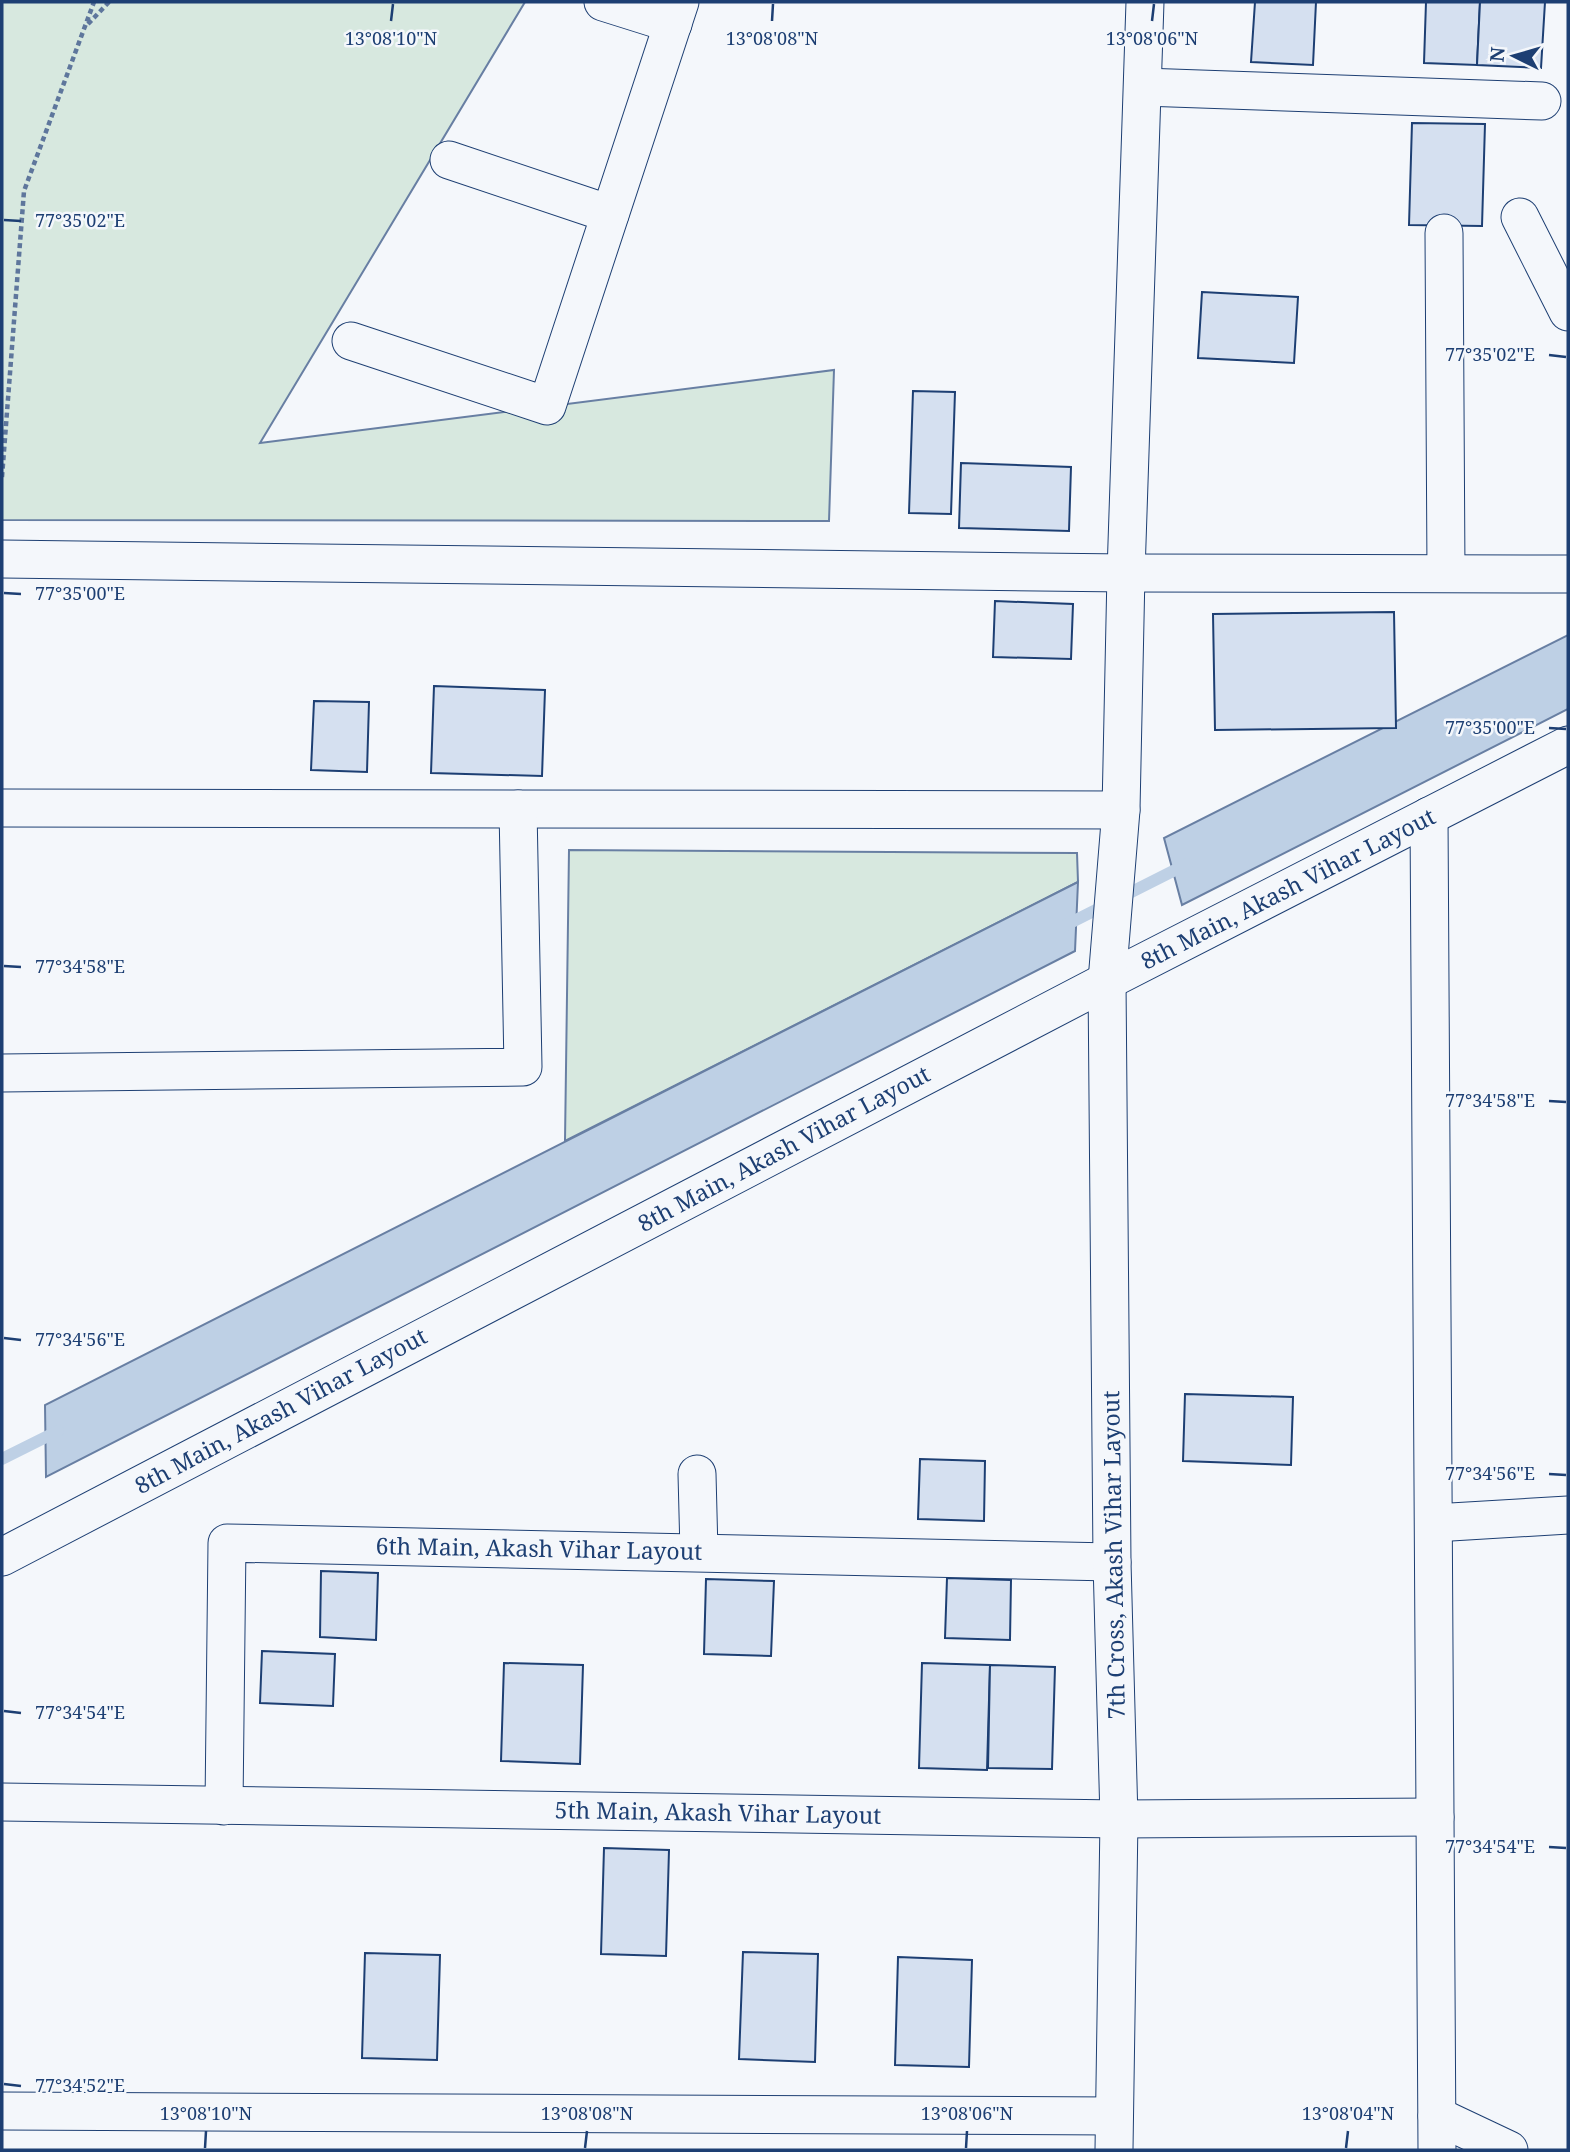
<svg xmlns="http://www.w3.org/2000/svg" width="1570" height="2152" viewBox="0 0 1570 2152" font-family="'Noto Serif',serif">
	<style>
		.green { fill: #d7e8df; stroke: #687fa3; stroke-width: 2 }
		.water { fill: #bed0e5; stroke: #687fa3; stroke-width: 2 }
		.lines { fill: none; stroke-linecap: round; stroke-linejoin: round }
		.stream { stroke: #bed0e5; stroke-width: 12 }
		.building { fill: #d5e0f0; stroke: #1d3f73; stroke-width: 2 }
		.minor-casing { stroke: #1d3f73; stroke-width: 39 }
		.path { stroke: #5e769c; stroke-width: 4.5; stroke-dasharray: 5 3.5; stroke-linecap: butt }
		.minor { stroke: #f4f7fb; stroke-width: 37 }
		.ticks { fill: none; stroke: #1d3f73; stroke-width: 2.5 }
		.labels { text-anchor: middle; stroke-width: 5; stroke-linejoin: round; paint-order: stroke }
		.street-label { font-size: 23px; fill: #1d3f73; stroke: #f4f7fb }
		.ticks-label { font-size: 18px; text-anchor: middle; fill: #1d3f73; stroke: #f4f7fb; stroke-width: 5; stroke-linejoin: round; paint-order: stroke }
	</style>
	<rect width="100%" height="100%" fill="#f4f7fb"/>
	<!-- green -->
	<g class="green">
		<polygon points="2,2 525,2 260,443 834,370 829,521 2,520"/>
		<polygon points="569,850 1077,853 1078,882 565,1141"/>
	</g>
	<!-- water -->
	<g class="water">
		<polygon points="1568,635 1568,709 1182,905 1164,838"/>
		<polygon points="1078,882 1075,951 46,1477 45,1405"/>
	</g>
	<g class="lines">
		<!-- stream -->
		<g class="stream">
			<polyline points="1062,927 1187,864"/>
			<polyline points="2,1459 58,1431"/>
		</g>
	</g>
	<!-- building -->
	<g class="building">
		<polygon points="1255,2 1316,2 1313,65 1251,62"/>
		<polygon points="1426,2 1480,2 1477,65 1424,63"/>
		<polygon points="1480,2 1545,2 1541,68 1477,65"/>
		<polygon points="1412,123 1485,124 1482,226 1409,225"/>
		<polygon points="1202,292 1298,297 1294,363 1198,358"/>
		<polygon points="913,391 955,392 951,514 909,513"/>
		<polygon points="961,463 1071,467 1069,531 959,528"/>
		<polygon points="995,601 1073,604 1071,659 993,657"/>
		<polygon points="1394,612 1396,728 1215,730 1213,614"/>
		<polygon points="434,686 545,690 542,776 431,773"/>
		<polygon points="314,701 369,702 367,772 311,770"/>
		<polygon points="1185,1394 1293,1397 1291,1465 1183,1461"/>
		<polygon points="920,1459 985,1461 984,1521 918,1519"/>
		<polygon points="321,1571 378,1573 376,1640 320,1637"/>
		<polygon points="947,1578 1011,1580 1010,1640 945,1638"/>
		<polygon points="706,1579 774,1581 771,1656 704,1654"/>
		<polygon points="262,1651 335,1654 333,1706 260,1703"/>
		<polygon points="504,1663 583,1665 580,1764 501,1761"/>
		<polygon points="922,1663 990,1665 987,1770 919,1768"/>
		<polygon points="990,1665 1055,1667 1052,1769 988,1768"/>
		<polygon points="604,1848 669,1850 666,1956 601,1954"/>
		<polygon points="743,1952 818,1954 815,2062 739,2059"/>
		<polygon points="365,1953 440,1955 437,2060 362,2058"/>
		<polygon points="898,1957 972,1960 969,2067 895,2065"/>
	</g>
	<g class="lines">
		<defs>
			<g id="minor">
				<polyline points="603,2 673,24"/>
				<polyline points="1143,87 1542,101"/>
				<polyline points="449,160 610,214"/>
				<polyline points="1520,217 1568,312"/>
				<polyline points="1444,233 1446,573"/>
				<polyline points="351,341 547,406 680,2"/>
				<polyline points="2,559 1126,573 1568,574"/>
				<polyline points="2,808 1121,810"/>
				<polyline points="1429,816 1437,2150"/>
				<polyline points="2,1073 523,1067 518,809"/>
				<polyline points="697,1474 699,1552"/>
				<polyline points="1434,1523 1568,1515"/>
				<polyline points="2,1557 1107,981 1568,745"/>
				<polyline points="2,1802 1119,1819 1435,1817"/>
				<polyline points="224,1806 227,1543 1112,1562"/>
				<polyline points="2,2111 1114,2116"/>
				<polyline points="1437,2116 1509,2150"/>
				<polyline points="1114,2150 1119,1819 1112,1562 1107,981 1121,810 1126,573 1145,2"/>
			</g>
		</defs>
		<!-- minor casing -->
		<use href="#minor" class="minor-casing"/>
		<!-- path -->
		<g class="path">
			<polyline points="88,24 109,2"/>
			<polyline points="2,477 24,191 94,2"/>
		</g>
		<!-- minor -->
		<use href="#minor" class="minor"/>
	</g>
	<!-- ticks -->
	<path class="ticks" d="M391 21 393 4M772 21 773 4M1152 21 1154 4M4 220 21 221M1549 355 1566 357M4 593 21 594M1549 728 1566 729M4 966 21 967M1549 1101 1566 1102M4 1338 21 1340M1549 1474 1566 1475M4 1711 21 1713M1549 1847 1566 1848M4 2084 21 2086M205 2148 206 2131M585 2148 587 2131M966 2148 967 2131M1346 2148 1348 2131"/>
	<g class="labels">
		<!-- street labels -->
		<g class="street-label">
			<text transform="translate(1288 889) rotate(-27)" y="8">8th Main, Akash Vihar Layout</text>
			<text transform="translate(784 1149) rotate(-28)" y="8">8th Main, Akash Vihar Layout</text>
			<text transform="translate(281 1411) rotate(-28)" y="8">8th Main, Akash Vihar Layout</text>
			<text transform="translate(539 1549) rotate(1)" y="8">6th Main, Akash Vihar Layout</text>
			<text transform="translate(1114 1555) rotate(-91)" y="8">7th Cross, Akash Vihar Layout</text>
			<text transform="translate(718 1813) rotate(1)" y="8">5th Main, Akash Vihar Layout</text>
		</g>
	</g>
	<g class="ticks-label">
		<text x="391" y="45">13°08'10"N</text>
		<text x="772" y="45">13°08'08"N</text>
		<text x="1152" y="45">13°08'06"N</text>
		<text x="80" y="227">77°35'02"E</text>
		<text x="1490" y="361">77°35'02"E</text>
		<text x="80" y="600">77°35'00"E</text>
		<text x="1490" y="734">77°35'00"E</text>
		<text x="80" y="973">77°34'58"E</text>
		<text x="1490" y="1107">77°34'58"E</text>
		<text x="80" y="1346">77°34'56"E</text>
		<text x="1490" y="1480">77°34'56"E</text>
		<text x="80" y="1719">77°34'54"E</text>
		<text x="1490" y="1853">77°34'54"E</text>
		<text x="80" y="2092">77°34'52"E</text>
		<text x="206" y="2120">13°08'10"N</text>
		<text x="587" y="2120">13°08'08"N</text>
		<text x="967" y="2120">13°08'06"N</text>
		<text x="1348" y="2120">13°08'04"N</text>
	</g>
	<!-- border -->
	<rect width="1570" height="2152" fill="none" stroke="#1d3f73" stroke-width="7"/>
	<!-- north arrow -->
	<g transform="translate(1514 56) rotate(275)" stroke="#f4f7fb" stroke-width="5" paint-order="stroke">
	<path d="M0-5L12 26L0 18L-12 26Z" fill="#1d3f73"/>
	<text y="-10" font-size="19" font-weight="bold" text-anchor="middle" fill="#1d3f73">N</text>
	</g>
</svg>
